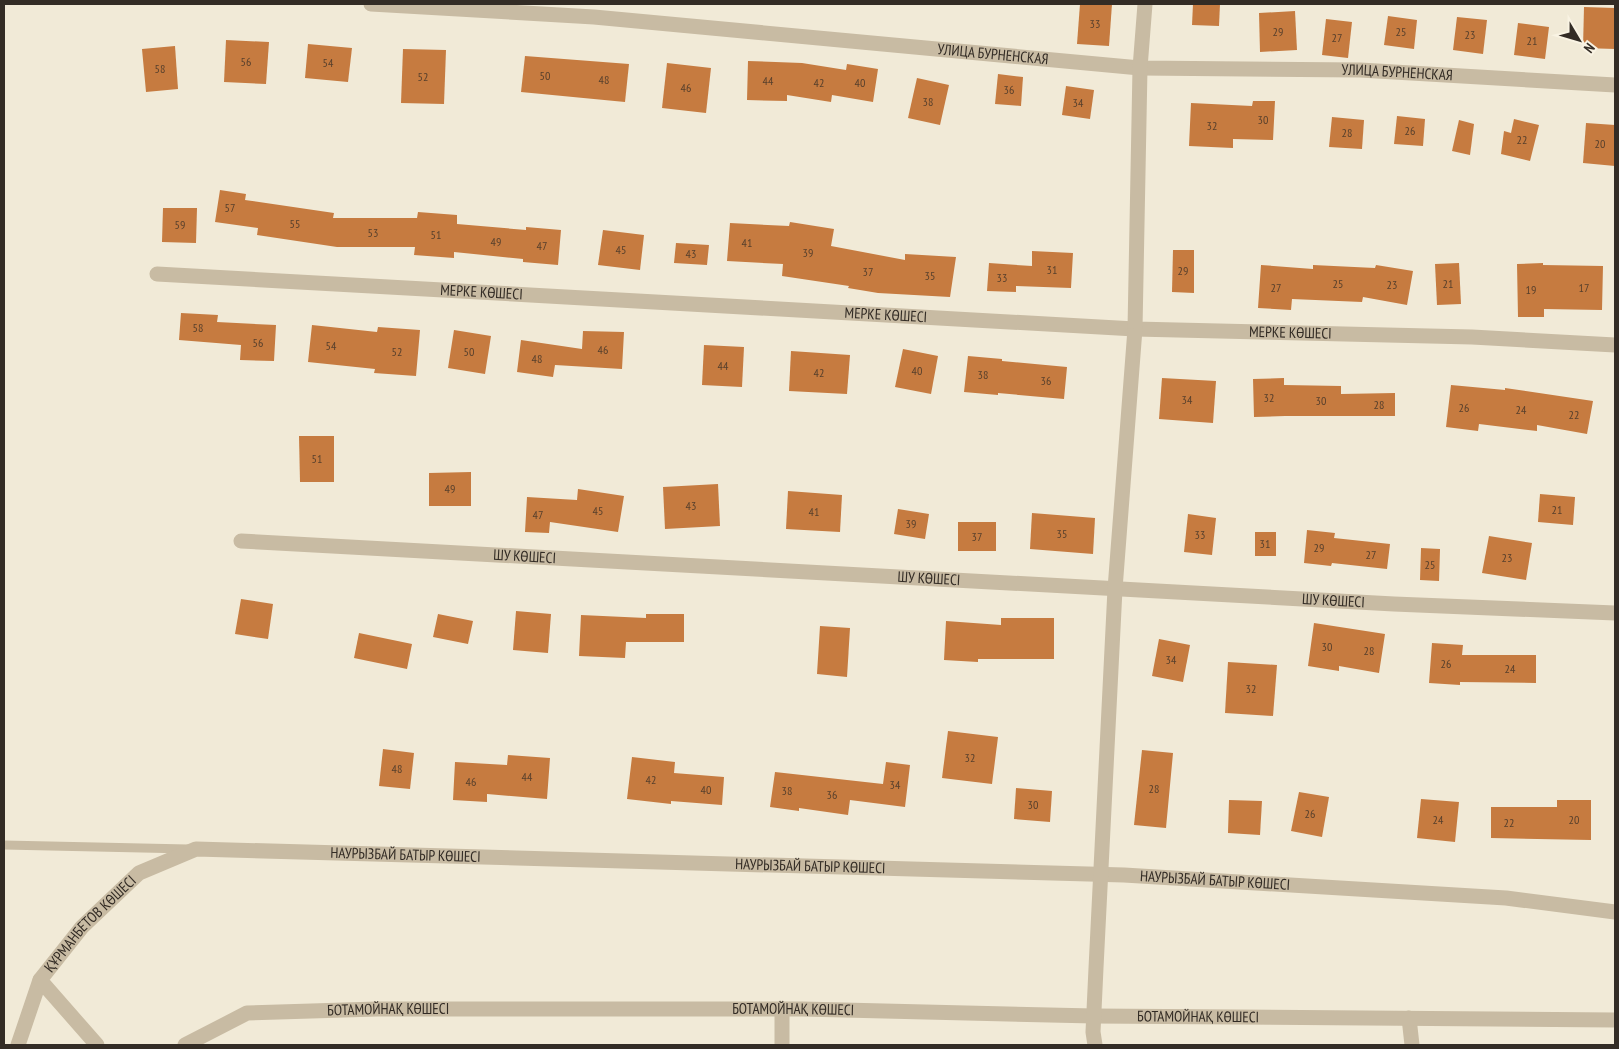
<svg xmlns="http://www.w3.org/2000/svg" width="1619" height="1049" viewBox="0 0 1619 1049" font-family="'PT Sans Narrow',sans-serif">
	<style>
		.building { fill: #c67b40 }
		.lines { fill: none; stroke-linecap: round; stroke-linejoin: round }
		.lane { stroke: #c8bba3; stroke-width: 9 }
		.street { stroke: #c8bba3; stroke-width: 15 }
		.labels { text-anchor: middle; stroke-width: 4; stroke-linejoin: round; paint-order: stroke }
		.number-label { font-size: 12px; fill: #58402c }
		.street-label { font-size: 15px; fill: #332c25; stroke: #f9f3e3 }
	</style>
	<rect width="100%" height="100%" fill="#f1ead7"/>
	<!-- building -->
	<g class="building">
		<polygon points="1080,4 1112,4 1109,46 1077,44"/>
		<polygon points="1193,4 1220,4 1219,26 1192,25"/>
		<polygon points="1584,7 1615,8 1615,49 1583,48"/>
		<polygon points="1295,11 1297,50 1260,52 1259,13"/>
		<polygon points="1388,16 1417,20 1414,49 1384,45"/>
		<polygon points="1457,17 1487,20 1483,54 1453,50"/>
		<polygon points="1326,19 1352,22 1348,58 1322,55"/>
		<polygon points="1518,23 1549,27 1545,59 1514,55"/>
		<polygon points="226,40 269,42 266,84 224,82"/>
		<polygon points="308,44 352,48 348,82 305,78"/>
		<polygon points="175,46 178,89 146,92 142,49"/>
		<polygon points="403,49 446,50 444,104 401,103"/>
		<polygon points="525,56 629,64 625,102 521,92"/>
		<polygon points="748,61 802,63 846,70 847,64 878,69 873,102 832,95 831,102 787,95 787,101 747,100"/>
		<polygon points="667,63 711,68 706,113 662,108"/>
		<polygon points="998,74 1023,77 1021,106 995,104"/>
		<polygon points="917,78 949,85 940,125 908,118"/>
		<polygon points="1066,86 1094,90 1090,119 1062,115"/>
		<polygon points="1253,101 1275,101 1273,140 1233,139 1233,148 1189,146 1191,103 1252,106"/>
		<polygon points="1397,116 1425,119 1423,146 1394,144"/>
		<polygon points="1332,117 1364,120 1362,149 1329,147"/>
		<polygon points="1514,119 1539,125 1530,161 1501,154 1504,131 1511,133"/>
		<polygon points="1459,120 1474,124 1470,155 1452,151"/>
		<polygon points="1586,123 1615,125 1615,166 1583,163"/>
		<polygon points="220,190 246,194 245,200 334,213 333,218 417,218 418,212 457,215 457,224 526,230 526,227 561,230 558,265 523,262 523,259 454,252 454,258 414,255 415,247 337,247 257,235 258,228 215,222"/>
		<polygon points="163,208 197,208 196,243 162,242"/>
		<polygon points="790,222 834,229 831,246 905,260 905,254 956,257 950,297 878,293 848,288 849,286 782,276 783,264 727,261 730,223 789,226"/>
		<polygon points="603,230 644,235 640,270 598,265"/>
		<polygon points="676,243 709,245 707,265 674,263"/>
		<polygon points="1173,250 1194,250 1194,293 1172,292"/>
		<polygon points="1032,251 1073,253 1071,288 1016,286 1016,292 987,291 989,263 1032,266"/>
		<polygon points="1459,263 1461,304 1437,305 1435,264"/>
		<polygon points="1543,263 1543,265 1603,266 1602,310 1544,309 1544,317 1518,317 1517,264"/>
		<polygon points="1261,265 1313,269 1313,265 1375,268 1376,265 1413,271 1407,305 1363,297 1362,302 1292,299 1291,310 1258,308"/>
		<polygon points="181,313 218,315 217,322 276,325 274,361 240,360 241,345 179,340"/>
		<polygon points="312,325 377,332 378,327 420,330 416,376 374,373 375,369 308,362"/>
		<polygon points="454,330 491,336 485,374 448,368"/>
		<polygon points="583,331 624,332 622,369 555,365 553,377 517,372 521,340 582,349"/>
		<polygon points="704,345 744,347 742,387 702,385"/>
		<polygon points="903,349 938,356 931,394 895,387"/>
		<polygon points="791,351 850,355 847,394 789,391"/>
		<polygon points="968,356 1002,359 1002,361 1067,367 1064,399 998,393 998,395 964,392"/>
		<polygon points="1162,378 1216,381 1213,423 1159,419"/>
		<polygon points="1284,378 1284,385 1341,386 1341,394 1395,393 1395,416 1285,416 1254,417 1253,379"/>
		<polygon points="1451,385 1505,390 1505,388 1593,401 1587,434 1537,425 1537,431 1479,424 1478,431 1446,427"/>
		<polygon points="299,436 334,436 334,482 300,482"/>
		<polygon points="471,472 471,506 429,506 429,473"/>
		<polygon points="718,484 720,526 665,529 663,487"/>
		<polygon points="578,489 624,496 618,532 550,522 549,533 525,532 527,497 577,500"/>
		<polygon points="788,491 842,495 840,532 786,529"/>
		<polygon points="1540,494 1575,497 1573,525 1538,522"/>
		<polygon points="898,509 929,514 925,539 894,534"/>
		<polygon points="1032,513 1095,518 1093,554 1030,549"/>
		<polygon points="1188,514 1216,518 1212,555 1184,552"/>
		<rect x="958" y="522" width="38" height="29"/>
		<polygon points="1307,530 1335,533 1334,538 1390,544 1387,569 1332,563 1331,566 1304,563"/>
		<rect x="1255" y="532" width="21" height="24"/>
		<polygon points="1489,536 1532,543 1526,580 1482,573"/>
		<polygon points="1421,548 1440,549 1439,581 1420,580"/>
		<polygon points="241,599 273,604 268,639 235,634"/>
		<polygon points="516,611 551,614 548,653 513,650"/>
		<polygon points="438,614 473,621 468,644 433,637"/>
		<polygon points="646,614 684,614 684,642 626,642 625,658 579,656 581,615 646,618"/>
		<polygon points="1001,618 1054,618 1054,659 978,659 978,662 944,660 946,621 1001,625"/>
		<polygon points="1314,623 1385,634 1379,673 1339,666 1339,671 1308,666"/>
		<polygon points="820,626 850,628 847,677 817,674"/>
		<polygon points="359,633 412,644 407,669 354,658"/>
		<polygon points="1159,639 1190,645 1183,682 1152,676"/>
		<polygon points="1432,643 1463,645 1462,655 1536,655 1536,683 1460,682 1460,685 1429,683"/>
		<polygon points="1228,662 1277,665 1273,716 1225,713"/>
		<polygon points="948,731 998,737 992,784 942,778"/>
		<polygon points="383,749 414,753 410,789 379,786"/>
		<polygon points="1142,750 1173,753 1166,828 1134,825"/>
		<polygon points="508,755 550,758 547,799 487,794 487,802 453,800 455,762 507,765"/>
		<polygon points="632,757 675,762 674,773 724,777 722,805 671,801 671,804 627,799"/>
		<polygon points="886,762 910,765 905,807 850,800 848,815 799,808 799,811 770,807 775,772 883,784"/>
		<polygon points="1016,788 1052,791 1050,822 1014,819"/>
		<polygon points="1299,792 1329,797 1322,837 1291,831"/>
		<polygon points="1421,799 1459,802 1455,842 1417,838"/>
		<polygon points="1229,800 1262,801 1260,835 1228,833"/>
		<polygon points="1557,800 1591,800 1591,840 1491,838 1491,807 1557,807"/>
	</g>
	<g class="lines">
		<!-- lane -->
		<polyline class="lane" points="4,845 188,849"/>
		<!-- street -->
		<g class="street">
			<path id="s1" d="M371 4 594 17 1140 68 1360 70 1615 85"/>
			<path id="s2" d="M157 274 1135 329 1472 337 1615 345"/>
			<path id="s3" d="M241 541 1394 604 1615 613"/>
			<polyline points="782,1009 782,1045"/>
			<polyline points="1409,1018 1412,1045"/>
			<polyline points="18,1045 40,980"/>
			<path id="s4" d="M97 1045 40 980 82 927 139 873 196 849 1124 875 1506 898 1615 912"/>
			<path id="s5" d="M185 1045 247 1013 377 1009H802L1094 1016 1615 1020"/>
			<polyline points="1095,1045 1093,1032 1096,968 1115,589 1135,329 1140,68 1145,4"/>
		</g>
	</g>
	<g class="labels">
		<!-- number labels -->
		<g class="number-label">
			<text x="1095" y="28">33</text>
			<text x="1278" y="36">29</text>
			<text x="1401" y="36">25</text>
			<text x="1470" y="39">23</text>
			<text x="1337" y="42">27</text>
			<text x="1532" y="45">21</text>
			<text x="246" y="66">56</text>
			<text x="328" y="67">54</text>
			<text x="160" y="73">58</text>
			<text x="545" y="80">50</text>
			<text x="423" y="81">52</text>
			<text x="604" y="84">48</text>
			<text x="768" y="85">44</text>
			<text x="819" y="87">42</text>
			<text x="860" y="87">40</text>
			<text x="686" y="92">46</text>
			<text x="1009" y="94">36</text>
			<text x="928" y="106">38</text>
			<text x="1078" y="107">34</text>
			<text x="1263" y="124">30</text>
			<text x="1212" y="130">32</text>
			<text x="1410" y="135">26</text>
			<text x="1347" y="137">28</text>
			<text x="1522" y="144">22</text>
			<text x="1600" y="148">20</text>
			<text x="230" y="212">57</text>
			<text x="295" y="228">55</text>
			<text x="180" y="229">59</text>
			<text x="373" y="237">53</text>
			<text x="436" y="239">51</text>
			<text x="496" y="246">49</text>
			<text x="747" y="247">41</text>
			<text x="542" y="250">47</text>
			<text x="621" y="254">45</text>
			<text x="808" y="257">39</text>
			<text x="691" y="258">43</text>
			<text x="1052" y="274">31</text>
			<text x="1183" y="275">29</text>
			<text x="868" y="276">37</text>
			<text x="930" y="280">35</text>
			<text x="1002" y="282">33</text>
			<text x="1338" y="288">25</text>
			<text x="1448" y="288">21</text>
			<text x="1392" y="289">23</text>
			<text x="1276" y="292">27</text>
			<text x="1584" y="292">17</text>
			<text x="1531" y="294">19</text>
			<text x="198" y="332">58</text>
			<text x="258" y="347">56</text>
			<text x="331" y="350">54</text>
			<text x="603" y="354">46</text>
			<text x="397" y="356">52</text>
			<text x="469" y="356">50</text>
			<text x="537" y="363">48</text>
			<text x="723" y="370">44</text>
			<text x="917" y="375">40</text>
			<text x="819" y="377">42</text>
			<text x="983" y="379">38</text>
			<text x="1046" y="385">36</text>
			<text x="1269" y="402">32</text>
			<text x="1187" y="404">34</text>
			<text x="1321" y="405">30</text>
			<text x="1379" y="409">28</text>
			<text x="1464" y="412">26</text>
			<text x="1521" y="414">24</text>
			<text x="1574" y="419">22</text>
			<text x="317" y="463">51</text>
			<text x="450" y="493">49</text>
			<text x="691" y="510">43</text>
			<text x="1557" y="514">21</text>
			<text x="598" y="515">45</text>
			<text x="814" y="516">41</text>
			<text x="538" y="519">47</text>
			<text x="911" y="528">39</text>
			<text x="1062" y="538">35</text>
			<text x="1200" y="539">33</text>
			<text x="977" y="541">37</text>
			<text x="1265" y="548">31</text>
			<text x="1319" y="552">29</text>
			<text x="1371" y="559">27</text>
			<text x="1507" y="562">23</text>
			<text x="1430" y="569">25</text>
			<text x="1327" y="651">30</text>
			<text x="1369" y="655">28</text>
			<text x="1171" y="664">34</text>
			<text x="1446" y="668">26</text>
			<text x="1510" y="673">24</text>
			<text x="1251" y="693">32</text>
			<text x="970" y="762">32</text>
			<text x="397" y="773">48</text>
			<text x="527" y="781">44</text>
			<text x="651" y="784">42</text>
			<text x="471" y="786">46</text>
			<text x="895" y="789">34</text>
			<text x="1154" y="793">28</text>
			<text x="706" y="794">40</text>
			<text x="787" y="795">38</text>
			<text x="832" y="799">36</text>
			<text x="1033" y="809">30</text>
			<text x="1310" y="818">26</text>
			<text x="1438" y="824">24</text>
			<text x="1574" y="824">20</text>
			<text x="1509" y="827">22</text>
		</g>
		<!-- street labels -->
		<g class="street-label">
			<text dy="5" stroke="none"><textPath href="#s1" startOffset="624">УЛИЦА БУРНЕНСКАЯ</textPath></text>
			<text dy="5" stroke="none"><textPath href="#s1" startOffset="1029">УЛИЦА БУРНЕНСКАЯ</textPath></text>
			<text dy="5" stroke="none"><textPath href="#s2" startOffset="325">МЕРКЕ КӨШЕСІ</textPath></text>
			<text dy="5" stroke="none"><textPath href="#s2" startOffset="730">МЕРКЕ КӨШЕСІ</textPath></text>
			<text dy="5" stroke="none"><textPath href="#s2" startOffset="1135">МЕРКЕ КӨШЕСІ</textPath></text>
			<text dy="5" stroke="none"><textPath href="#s3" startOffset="284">ШУ КӨШЕСІ</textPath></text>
			<text dy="5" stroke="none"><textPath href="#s3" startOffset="689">ШУ КӨШЕСІ</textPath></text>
			<text dy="5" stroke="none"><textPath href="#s3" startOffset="1094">ШУ КӨШЕСІ</textPath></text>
			<text dy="5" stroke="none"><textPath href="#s4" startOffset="504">НАУРЫЗБАЙ БАТЫР КӨШЕСІ</textPath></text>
			<text dy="5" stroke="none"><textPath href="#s4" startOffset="909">НАУРЫЗБАЙ БАТЫР КӨШЕСІ</textPath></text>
			<text dy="5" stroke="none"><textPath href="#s4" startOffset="1314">НАУРЫЗБАЙ БАТЫР КӨШЕСІ</textPath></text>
			<text dy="5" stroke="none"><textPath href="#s4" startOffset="162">ҚҰРМАНБЕТОВ КӨШЕСІ</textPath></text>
			<text dy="5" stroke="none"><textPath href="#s5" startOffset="211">БОТАМОЙНАҚ КӨШЕСІ</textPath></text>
			<text dy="5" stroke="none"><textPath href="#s5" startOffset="616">БОТАМОЙНАҚ КӨШЕСІ</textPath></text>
			<text dy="5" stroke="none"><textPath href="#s5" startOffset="1021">БОТАМОЙНАҚ КӨШЕСІ</textPath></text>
		</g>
	</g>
	<!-- border -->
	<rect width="1619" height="1049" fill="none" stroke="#332c25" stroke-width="10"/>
	<!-- north arrow -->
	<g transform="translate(1579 40) rotate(128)" stroke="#f9f3e3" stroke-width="4" paint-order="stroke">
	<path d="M0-4L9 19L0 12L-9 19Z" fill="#332c25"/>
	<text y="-8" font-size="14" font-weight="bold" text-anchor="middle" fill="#332c25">N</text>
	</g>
</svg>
